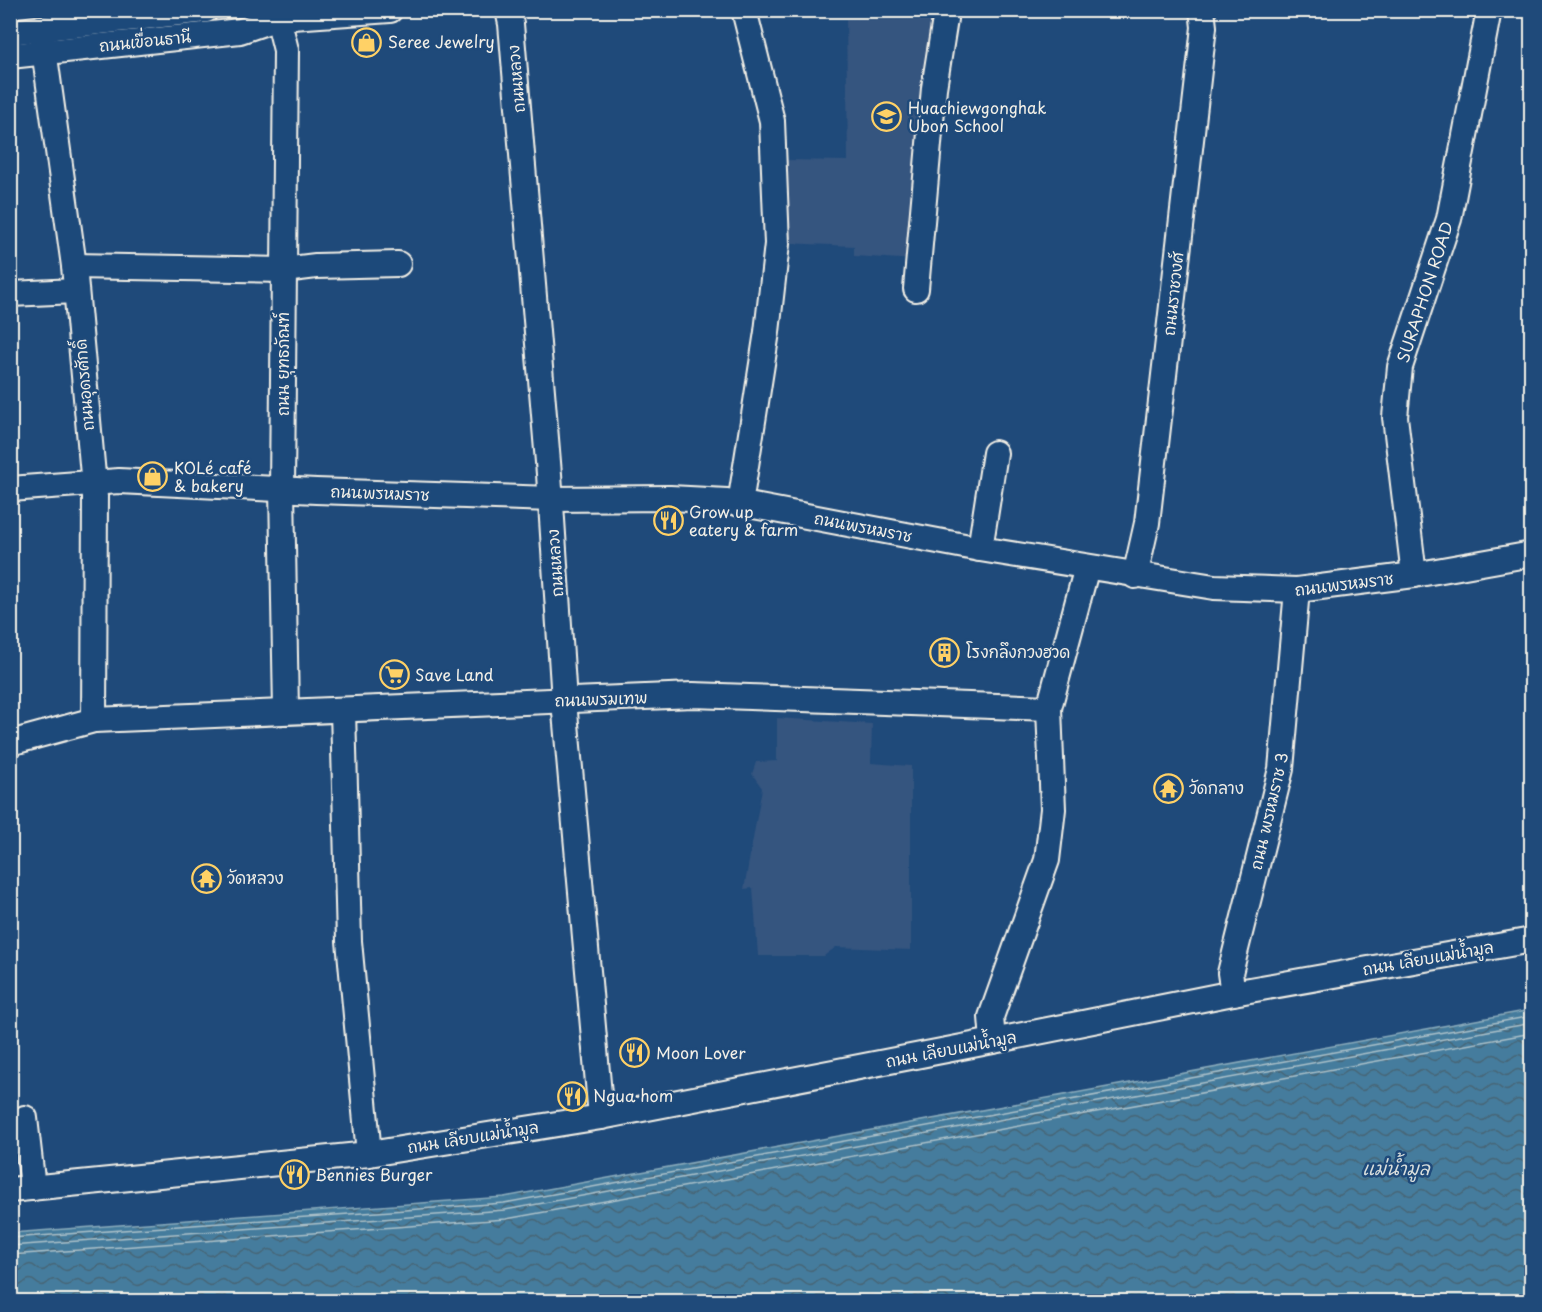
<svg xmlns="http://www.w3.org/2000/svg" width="1542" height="1312" viewBox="0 0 1542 1312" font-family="'Playpen Sans','Playpen Sans Thai',sans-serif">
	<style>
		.built { fill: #34547f }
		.water { fill: url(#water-waves); stroke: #8aabbb; stroke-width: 1.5 }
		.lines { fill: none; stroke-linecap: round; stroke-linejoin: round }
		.shore { stroke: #aec2ca; stroke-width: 1.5 }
		.minor-casing { stroke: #f4f1e8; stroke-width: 28 }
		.minor { stroke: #1f4a7a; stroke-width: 24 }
		.labels { text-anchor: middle; stroke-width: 5; stroke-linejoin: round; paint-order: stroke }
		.street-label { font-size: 16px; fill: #f4f1e8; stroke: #1f4a7a }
		.poi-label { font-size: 16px; fill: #f4f1e8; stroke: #1f4a7a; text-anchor: start }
		.water-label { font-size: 18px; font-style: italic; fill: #dadfdd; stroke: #1f4a7a }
	</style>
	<defs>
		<pattern id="water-waves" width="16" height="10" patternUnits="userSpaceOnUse" patternTransform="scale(1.5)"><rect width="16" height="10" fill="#447c9d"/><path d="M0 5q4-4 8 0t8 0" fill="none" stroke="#466576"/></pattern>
	</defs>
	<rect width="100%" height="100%" fill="#1f4a7a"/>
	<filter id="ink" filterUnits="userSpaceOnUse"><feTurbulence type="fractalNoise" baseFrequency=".0167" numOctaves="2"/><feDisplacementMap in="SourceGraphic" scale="12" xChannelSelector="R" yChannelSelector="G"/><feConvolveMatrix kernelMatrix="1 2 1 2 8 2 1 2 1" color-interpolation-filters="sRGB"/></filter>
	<g filter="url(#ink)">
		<!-- built -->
		<g class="built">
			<polygon points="846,19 937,20 915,260 854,256 854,246 782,243 786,160 848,161"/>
			<polygon points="777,718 872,724 871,763 911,766 911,950 836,947 824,956 758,956 753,888 744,889 762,788 752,774 756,762 777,761"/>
		</g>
		<!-- water -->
		<polygon class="water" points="1531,1010 1531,1301 11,1301 11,1233 504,1197"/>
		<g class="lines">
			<!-- shore -->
			<g class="shore">
				<polyline points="10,1238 504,1203 1532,1016"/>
				<polyline points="10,1246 505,1210 1532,1023"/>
				<polyline points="10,1255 506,1219 1532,1033"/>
			</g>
			<defs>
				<g id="minor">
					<polyline points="273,10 278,18 286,50 282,490 286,711"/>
					<polyline points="508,10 511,24 549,474 564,701 601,1117"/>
					<polyline points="41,28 74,266 95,497 94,720"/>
					<polyline points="10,32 206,10"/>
					<polyline points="10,56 240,31 278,18 390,10"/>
					<polyline points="74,266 284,270 316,266 398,264"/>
					<polyline points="916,289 934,88 945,19 945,10"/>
					<polyline points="10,294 76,291"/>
					<polyline points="10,489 119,481 316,491 551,499 670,498 727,501 980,549 1214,587 1297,590 1414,575 1532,554"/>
					<polyline points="740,504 767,332 777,244 772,121 744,10"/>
					<polyline points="980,549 995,453"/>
					<polyline points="1414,575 1395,417 1400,367 1449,219 1489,10"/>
					<polyline points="1135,576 1147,523 1204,27 1202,10"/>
					<polyline points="343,710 349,941 369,1154"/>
					<polyline points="10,743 94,720 693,695 1049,708 1087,567"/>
					<polyline points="1233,993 1230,973 1281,769 1297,590"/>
					<polyline points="993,1041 991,1017 1047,860 1053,809 1049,708"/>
					<polyline points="25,1118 33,1188"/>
					<polyline points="10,1190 369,1154 601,1117 993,1041 1233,993 1532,940"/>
				</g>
			</defs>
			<!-- minor casing -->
			<use href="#minor" class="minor-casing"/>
			<!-- minor -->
			<use href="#minor" class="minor"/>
		</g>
	</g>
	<!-- icons -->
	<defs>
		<symbol id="shop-ring" viewBox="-11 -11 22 22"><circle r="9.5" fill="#1f4a7a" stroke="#ffd166" stroke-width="1.5"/><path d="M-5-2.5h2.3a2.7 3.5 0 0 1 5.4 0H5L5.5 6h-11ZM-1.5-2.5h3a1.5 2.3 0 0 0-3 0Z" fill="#ffd166"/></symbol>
		<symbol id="school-ring" viewBox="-11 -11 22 22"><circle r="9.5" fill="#1f4a7a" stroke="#ffd166" stroke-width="1.5"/><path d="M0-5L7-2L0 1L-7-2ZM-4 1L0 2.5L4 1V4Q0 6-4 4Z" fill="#ffd166"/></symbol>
		<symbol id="restaurant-ring" viewBox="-11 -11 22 22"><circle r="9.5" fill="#1f4a7a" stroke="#ffd166" stroke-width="1.5"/><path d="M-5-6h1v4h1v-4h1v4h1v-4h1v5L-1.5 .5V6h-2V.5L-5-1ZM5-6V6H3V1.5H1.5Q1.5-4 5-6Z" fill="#ffd166"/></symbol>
		<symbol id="building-ring" viewBox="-11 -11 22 22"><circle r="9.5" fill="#1f4a7a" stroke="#ffd166" stroke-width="1.5"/><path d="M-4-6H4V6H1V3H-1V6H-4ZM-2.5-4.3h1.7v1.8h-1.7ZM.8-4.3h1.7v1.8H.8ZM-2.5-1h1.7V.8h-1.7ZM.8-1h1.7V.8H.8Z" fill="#ffd166"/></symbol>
		<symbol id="supermarket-ring" viewBox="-11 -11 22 22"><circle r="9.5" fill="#1f4a7a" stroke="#ffd166" stroke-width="1.5"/><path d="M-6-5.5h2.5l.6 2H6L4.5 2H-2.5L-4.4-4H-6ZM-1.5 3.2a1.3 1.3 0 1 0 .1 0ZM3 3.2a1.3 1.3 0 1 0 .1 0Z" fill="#ffd166"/></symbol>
		<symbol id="temple-ring" viewBox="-11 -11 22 22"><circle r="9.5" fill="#1f4a7a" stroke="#ffd166" stroke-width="1.5"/><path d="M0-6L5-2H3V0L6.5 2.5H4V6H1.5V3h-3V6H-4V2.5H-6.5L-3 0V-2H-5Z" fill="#ffd166"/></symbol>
	</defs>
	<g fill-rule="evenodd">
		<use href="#shop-ring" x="350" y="26" width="33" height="33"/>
		<use href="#school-ring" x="870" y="100" width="33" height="33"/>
		<use href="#shop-ring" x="136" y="460" width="33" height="33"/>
		<use href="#restaurant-ring" x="652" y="504" width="33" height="33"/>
		<use href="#building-ring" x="928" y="636" width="33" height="33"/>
		<use href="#supermarket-ring" x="378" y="658" width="33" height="33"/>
		<use href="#temple-ring" x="1152" y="772" width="33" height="33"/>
		<use href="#temple-ring" x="190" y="862" width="33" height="33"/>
		<use href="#restaurant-ring" x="618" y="1036" width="33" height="33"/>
		<use href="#restaurant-ring" x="556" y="1080" width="33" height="33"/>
		<use href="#restaurant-ring" x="278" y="1158" width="33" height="33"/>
	</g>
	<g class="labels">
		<!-- street labels -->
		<g class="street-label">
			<text transform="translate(145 41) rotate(-6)" y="6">ถนนเขื่อนธานี</text>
			<text transform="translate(516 79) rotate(-95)" y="6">ถนนหลวง</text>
			<text transform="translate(1425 292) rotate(-72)" y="6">SURAPHON ROAD</text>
			<text transform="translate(1173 294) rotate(-84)" y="6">ถนนราชวงศ์</text>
			<text transform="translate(283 364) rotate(-90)" y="6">ถนน ยุทธภัณฑ์</text>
			<text transform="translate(84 385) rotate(-95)" y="6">ถนนอุดรศักดิ์</text>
			<text transform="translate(380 493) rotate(2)" y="6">ถนนพรหมราช</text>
			<text transform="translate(863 527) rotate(11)" y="6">ถนนพรหมราช</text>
			<text transform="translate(555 563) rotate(-94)" y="6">ถนนหลวง</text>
			<text transform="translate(1344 584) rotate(-7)" y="6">ถนนพรหมราช</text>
			<text transform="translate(601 699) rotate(-2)" y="6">ถนนพรมเทพ</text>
			<text transform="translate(1269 811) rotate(-77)" y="6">ถนน พรหมราช 3</text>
			<text transform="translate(1428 958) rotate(-10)" y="6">ถนน เลียบแม่น้ำมูล</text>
			<text transform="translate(951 1049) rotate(-11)" y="6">ถนน เลียบแม่น้ำมูล</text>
			<text transform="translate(473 1137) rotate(-9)" y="6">ถนน เลียบแม่น้ำมูล</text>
		</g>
		<!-- poi labels -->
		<g class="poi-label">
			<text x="388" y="48">Seree Jewelry</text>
			<text x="908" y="114">Huachiewgonghak<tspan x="908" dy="18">Ubon School</tspan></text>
			<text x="174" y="474">KOLé café<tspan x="174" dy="18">&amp; bakery</tspan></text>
			<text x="689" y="518">Grow up<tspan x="689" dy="18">eatery &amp; farm</tspan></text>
			<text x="966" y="658">โรงกลึงกวงฮวด</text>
			<text x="415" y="681">Save Land</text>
			<text x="1189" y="794">วัดกลาง</text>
			<text x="227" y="884">วัดหลวง</text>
			<text x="656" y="1059">Moon Lover</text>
			<text x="593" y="1102">Ngua hom</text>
			<text x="315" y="1181">Bennies Burger</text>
		</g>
		<!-- water labels -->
		<g class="water-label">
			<text x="1396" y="1175">แม่น้ำมูล</text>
		</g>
	</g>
	<!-- margin -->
	<rect width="1542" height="1312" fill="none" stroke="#1f4a7a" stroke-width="36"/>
	<rect x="18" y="18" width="1506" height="1276" fill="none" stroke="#f4f1e8" stroke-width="2" filter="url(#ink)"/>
</svg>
